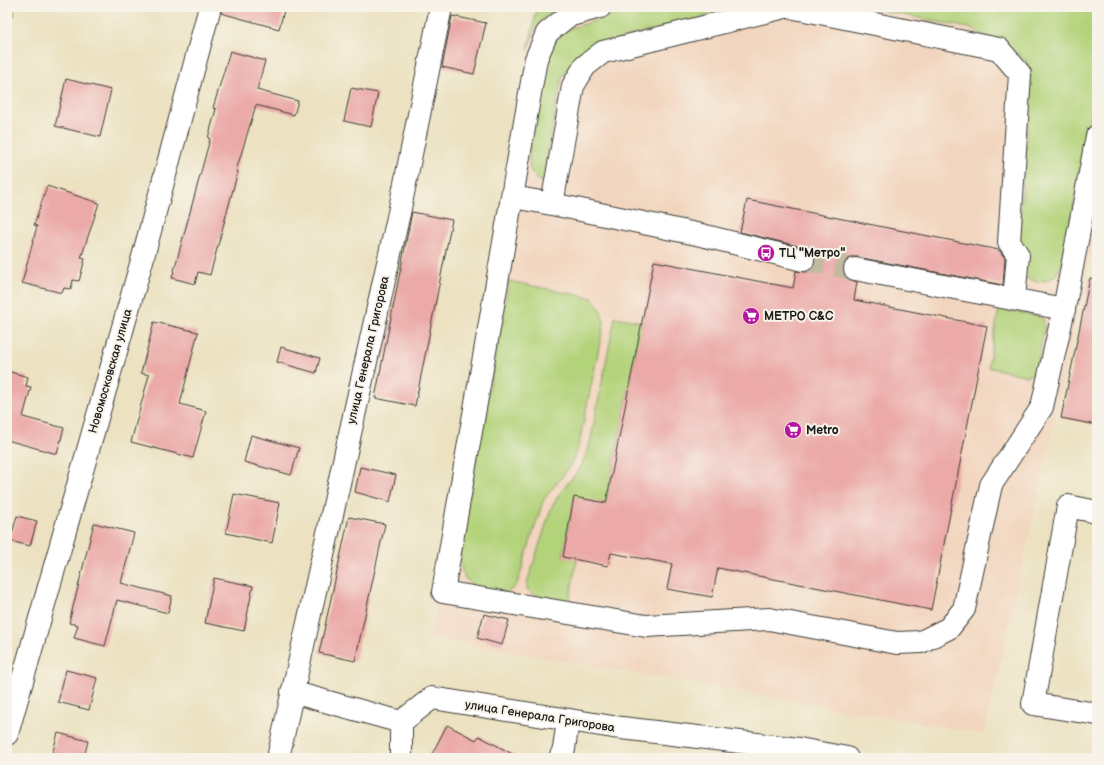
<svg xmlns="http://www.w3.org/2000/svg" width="1104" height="765" viewBox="0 0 1104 765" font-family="'Balsamiq Sans',sans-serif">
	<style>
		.built { fill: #f2d5be }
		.green { fill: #b3d37a; stroke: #68784b }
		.forest { fill: #8eb56a; stroke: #556843 }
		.building { fill: #eba9a7 }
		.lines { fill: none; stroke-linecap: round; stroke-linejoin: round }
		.minor-tunnel { stroke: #c2baa0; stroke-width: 22; stroke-dasharray: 22 11; stroke-linecap: butt }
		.minor-casing { stroke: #3b3a35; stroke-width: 24 }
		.minor { stroke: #fff; stroke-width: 22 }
		.labels { text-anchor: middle; stroke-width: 4; stroke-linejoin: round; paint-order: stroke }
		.poi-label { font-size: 12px; font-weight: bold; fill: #1c1c1c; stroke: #f7f3e8; text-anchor: start }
		.street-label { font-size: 12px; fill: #1c1c1c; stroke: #f7f3e8 }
	</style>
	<rect width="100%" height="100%" fill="#f7f3e8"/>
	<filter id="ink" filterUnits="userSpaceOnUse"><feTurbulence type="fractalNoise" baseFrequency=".025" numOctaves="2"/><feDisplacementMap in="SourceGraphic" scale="8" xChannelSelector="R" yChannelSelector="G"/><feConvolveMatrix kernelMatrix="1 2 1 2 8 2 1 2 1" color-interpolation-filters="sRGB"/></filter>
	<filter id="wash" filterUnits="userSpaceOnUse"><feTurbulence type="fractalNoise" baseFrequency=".012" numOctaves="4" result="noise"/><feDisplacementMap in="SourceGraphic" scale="16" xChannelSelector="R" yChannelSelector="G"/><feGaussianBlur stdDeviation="0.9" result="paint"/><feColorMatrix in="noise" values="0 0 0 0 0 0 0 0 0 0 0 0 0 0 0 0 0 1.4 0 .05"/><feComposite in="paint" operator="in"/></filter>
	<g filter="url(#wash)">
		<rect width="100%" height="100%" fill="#ece2c1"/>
		<!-- built -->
		<polygon class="built" points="544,7 1097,7 1097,224 1042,479 984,734 431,638 528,50 536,12"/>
		<!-- green -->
		<g class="green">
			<polygon points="544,7 560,7 547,16 536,27 528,50 536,12"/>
			<path d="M641 7H741L593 46 578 55 562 77 542 182C529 174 529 169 529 154L544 68 553 43 558 37 568 29Z"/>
			<path d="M864 7H1097V85L1063 262C1060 268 1058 274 1052 278 1041 285 1026 280 1017 272L1030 73 1025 60 1014 50 969 28Z"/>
			<path d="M509 281 592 298C599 306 602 312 604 323L579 444C576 452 574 460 569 467 561 479 551 489 543 501L517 584C513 588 511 591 505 593 501 594 497 592 493 592 481 589 470 587 464 576 459 566 460 553 461 542Z"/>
			<polygon points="999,309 1038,316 1043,319 1045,325 1037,368 1034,373 1027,376 988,367"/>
			<path d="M615 317 642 322 606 503 574 498 563 556 577 559 569 603C555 600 537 601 527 589V583L552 506 563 489 580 469 589 448Z"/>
		</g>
		<!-- forest -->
		<polygon class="forest" points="7,7 13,7 15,15 7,23"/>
		<g id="blocks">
			<!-- building -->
			<g class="building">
				<polygon points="222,7 285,7 279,29 221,13"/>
				<polygon points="452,16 486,23 474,74 442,67"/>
				<polygon points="230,51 265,61 257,90 298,101 294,115 256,105 236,171 238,171 210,275 198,272 195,284 172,278 210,139 208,138 216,109 213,108"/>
				<polygon points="66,79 111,90 100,137 55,126"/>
				<polygon points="351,88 378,93 371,127 344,121"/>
				<polygon points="47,186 99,203 81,258 85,259 79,281 73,280 71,289 64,288 62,293 22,283 37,226 34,225"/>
				<polygon points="747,200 999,250 1005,258 1003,285 857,257 851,257 845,261 843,266 843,273 847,278 857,282 854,300 987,326 931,610 718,568 712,597 667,589 672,564 611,553 608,566 563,557 574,497 606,503 654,261 793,288 796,271 807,272 812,268 815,263 815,256 811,251 806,248 740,232"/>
				<polygon points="412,212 452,220 415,406 375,398"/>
				<polygon points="1090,278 1097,279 1097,425 1061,418"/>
				<polygon points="154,322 198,332 180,404 206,411 193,458 131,442 149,375 141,373"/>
				<polygon points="281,347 320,358 316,373 277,362"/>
				<polygon points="7,371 28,377 26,386 31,387 23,417 64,428 57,454 7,440"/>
				<polygon points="251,435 299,448 291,475 244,462"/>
				<polygon points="360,467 396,475 390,502 355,492"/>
				<polygon points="234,494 280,503 272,543 226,533"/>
				<polygon points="17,516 37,521 30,546 10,541"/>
				<polygon points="349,517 385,524 355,661 319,653"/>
				<polygon points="94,523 134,533 121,583 172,596 168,613 117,600 105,646 74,638 78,625 69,623"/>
				<polygon points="214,578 253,586 244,631 205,623"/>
				<polygon points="484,614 509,620 502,645 477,638"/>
				<polygon points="66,670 97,678 89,710 58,702"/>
				<polygon points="447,725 476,740 479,736 520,758 430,758"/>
				<polygon points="58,733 88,741 84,758 51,758"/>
			</g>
		</g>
	</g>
	<g filter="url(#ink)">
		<use href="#blocks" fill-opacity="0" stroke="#3b3a35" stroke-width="1"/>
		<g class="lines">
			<!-- minor-tunnel -->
			<polyline class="minor-tunnel" points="803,260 855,269"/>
			<defs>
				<g id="minor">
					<polyline points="600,7 568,16 547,33 536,59 443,592 646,626 769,619 897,643 921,642 949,628 964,609 991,485 1042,407 1064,309 1097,136"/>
					<polyline points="790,7 999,49 1020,74 1009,242 1018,255 1014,299"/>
					<polyline points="513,197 552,204 701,235 803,260"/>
					<polyline points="552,204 573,86 585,66 603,52 785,7"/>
					<polyline points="855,269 1064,309"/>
					<polyline points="1097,512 1068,506 1033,704 1097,714"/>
					<polyline points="292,692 401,722 432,698 613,727 799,749"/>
					<polyline points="7,734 143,257 210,7"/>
					<polyline points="278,758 399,213 441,7"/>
					<polyline points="401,758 401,722"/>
					<polyline points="560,758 564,749 568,720"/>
					<polyline points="797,758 799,749 847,758"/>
				</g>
			</defs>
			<!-- minor casing -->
			<use href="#minor" class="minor-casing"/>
			<!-- minor -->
			<use href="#minor" class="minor"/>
		</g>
	</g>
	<!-- icons -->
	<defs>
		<symbol id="bus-disc" viewBox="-11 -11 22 22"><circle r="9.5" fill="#b5179e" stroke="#f7f3e8"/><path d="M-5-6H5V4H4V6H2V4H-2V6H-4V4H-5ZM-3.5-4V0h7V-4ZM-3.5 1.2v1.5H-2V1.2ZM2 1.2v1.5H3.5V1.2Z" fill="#fff"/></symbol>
		<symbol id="supermarket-disc" viewBox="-11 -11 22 22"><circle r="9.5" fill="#b5179e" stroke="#f7f3e8"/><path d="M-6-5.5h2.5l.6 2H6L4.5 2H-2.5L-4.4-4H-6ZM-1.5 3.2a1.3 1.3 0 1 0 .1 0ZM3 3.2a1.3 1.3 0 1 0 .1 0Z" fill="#fff"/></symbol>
	</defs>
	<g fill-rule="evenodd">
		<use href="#bus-disc" x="756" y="243" width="20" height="20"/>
		<use href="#supermarket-disc" x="741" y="306" width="20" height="20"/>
		<use href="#supermarket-disc" x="783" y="420" width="20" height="20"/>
	</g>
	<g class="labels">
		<!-- poi labels -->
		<g class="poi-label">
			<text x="779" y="257">ТЦ "Метро"</text>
			<text x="764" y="320">МЕТРО С&amp;С</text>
			<text x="806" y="434">Metro</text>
		</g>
		<!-- street labels -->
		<g class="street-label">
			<text transform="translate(368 350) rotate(-77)" y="4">улица Генерала Григорова</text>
			<text transform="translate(110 371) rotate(-74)" y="4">Новомосковская улица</text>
			<text transform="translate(540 716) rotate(9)" y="4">улица Генерала Григорова</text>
		</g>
	</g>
	<!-- margin -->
	<rect width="1104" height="765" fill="none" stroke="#f7f3e8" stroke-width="24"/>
</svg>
